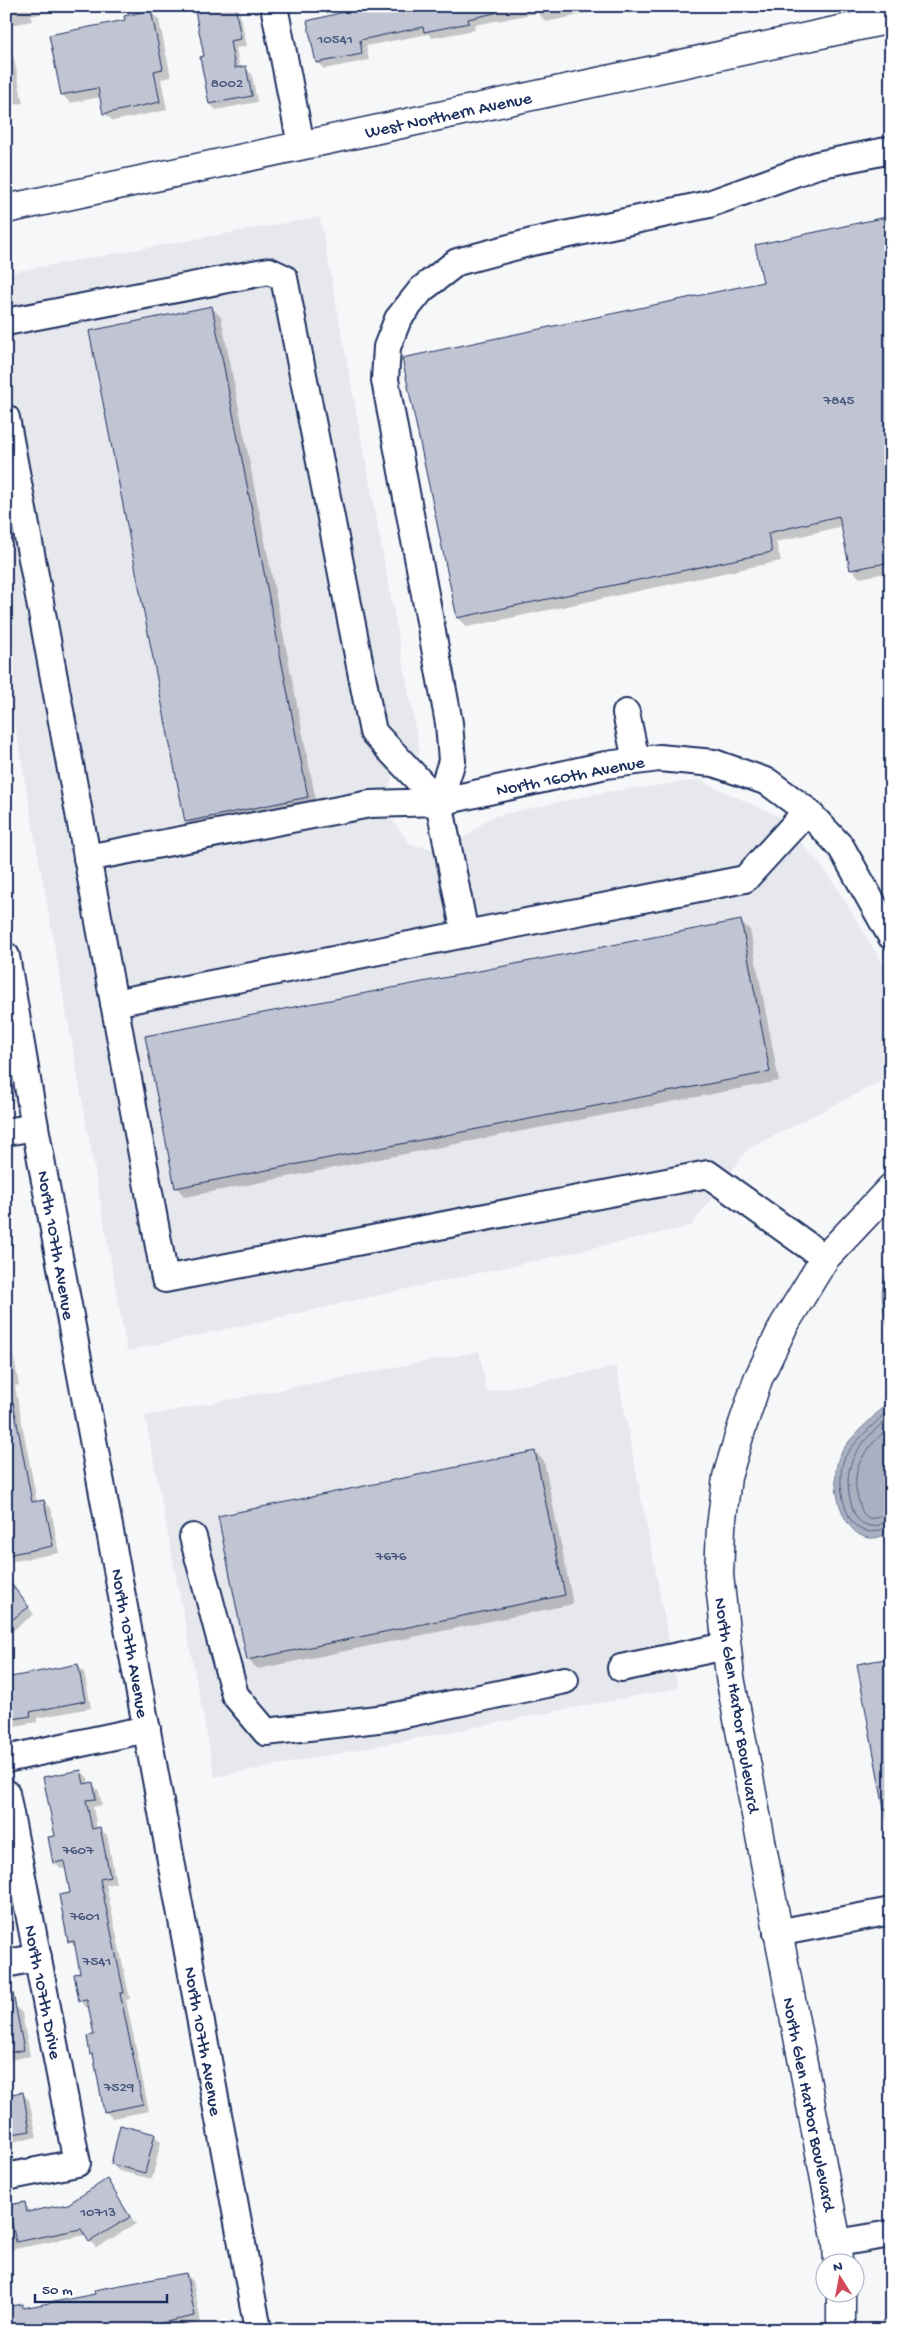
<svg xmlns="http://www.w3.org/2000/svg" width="897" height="2336" viewBox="0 0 897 2336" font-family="'Gochi Hand',sans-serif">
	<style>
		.built { fill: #e6e8ee }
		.water { fill: #a9b0c1; stroke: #707c99 }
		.shadow { fill: #0003 }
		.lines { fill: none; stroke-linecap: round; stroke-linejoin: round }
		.shore { stroke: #546386; stroke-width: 1 }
		.building { fill: #c0c4d3; stroke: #1b2f5e }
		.minor-casing { stroke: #1b2f5e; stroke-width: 30 }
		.major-casing { stroke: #1b2f5e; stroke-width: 31 }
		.minor { stroke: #fff; stroke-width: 26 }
		.major { stroke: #fff; stroke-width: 28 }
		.labels { text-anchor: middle; stroke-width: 4; stroke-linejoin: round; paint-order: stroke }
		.number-label { font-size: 15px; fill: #44547b }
		.street-label { font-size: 18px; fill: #1b2f5e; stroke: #fff }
	</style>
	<rect width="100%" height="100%" fill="#f6f7f9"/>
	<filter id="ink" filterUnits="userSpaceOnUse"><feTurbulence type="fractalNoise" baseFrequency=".02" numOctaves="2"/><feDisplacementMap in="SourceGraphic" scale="10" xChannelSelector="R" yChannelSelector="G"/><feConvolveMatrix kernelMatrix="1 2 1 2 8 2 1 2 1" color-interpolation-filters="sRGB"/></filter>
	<g filter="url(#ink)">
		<!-- built -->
		<g class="built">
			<polygon points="320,217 420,753 392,775 386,812 411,845 447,851 491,817 606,792 699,780 778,816 829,875 891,978 891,1076 748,1149 691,1226 127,1351 6,675 6,273"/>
			<polygon points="479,1351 487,1392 616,1367 678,1688 215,1777 145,1416"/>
		</g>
		<!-- water -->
		<g class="water">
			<path d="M891 1270V1337C886 1318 874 1286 891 1270Z"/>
			<path d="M891 1396V1531C848 1561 827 1488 839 1457 850 1433 877 1418 891 1396Z"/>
		</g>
		<!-- shadow -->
		<g class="shadow">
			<polygon points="6,6 52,6 53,11 31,16 32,21 6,26"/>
			<polygon points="194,6 238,6 247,46 236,48 240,69 245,68 252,74 257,102 216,110 210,104 205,57"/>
			<polygon points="380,6 588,6 589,13 546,22 538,13 474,25 475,30 432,38 428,34 366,46 369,60 324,69 317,62"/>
			<polygon points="151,12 159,20 171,77 161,79 167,110 113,121 104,113 101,97 70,103 62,94"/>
			<polygon points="6,40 11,45 23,103 6,106"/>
			<polygon points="891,218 891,572 860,578 851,569 843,526 776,542 781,561 467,627 458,618"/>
			<polygon points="212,308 221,317 317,806 196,830 186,821"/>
			<polygon points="740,921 750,930 779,1081 185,1197 176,1187"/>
			<polygon points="6,1336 11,1341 19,1385 15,1386 37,1502 44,1501 51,1508 59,1553 14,1561 6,1551"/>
			<polygon points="535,1452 544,1461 573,1604 258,1669 248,1660 219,1517"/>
			<polygon points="8,1581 34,1614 6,1636 6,1583"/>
			<polygon points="891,1659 891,1826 887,1823 858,1665"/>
			<polygon points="77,1665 84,1672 91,1708 37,1718 37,1722 6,1728 6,1679"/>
			<polygon points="81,1771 88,1778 89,1784 92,1784 99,1791 102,1805 93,1807 97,1829 100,1829 107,1835 116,1883 106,1885 130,1999 126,2000 149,2111 112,2118 105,2111 95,2057 91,2054 95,2036 90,2007 87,2008 80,2001 81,1974 76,1948 70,1942 61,1896 72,1894 67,1868 61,1869 54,1862 56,1837"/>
			<polygon points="15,2006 22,2013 30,2056 6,2061 6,2008"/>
			<polygon points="22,2093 29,2100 37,2137 6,2143 6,2096"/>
			<polygon points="154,2135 161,2142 152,2179 119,2171 112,2164"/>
			<polygon points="107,2181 136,2224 96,2248 86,2235 9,2250 10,2254 6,2255 6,2214 11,2213 24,2203 31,2212 68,2205"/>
			<polygon points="186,2274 193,2281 201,2323 163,2330 6,2330 6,2302 9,2301 15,2307 22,2306 25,2309"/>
		</g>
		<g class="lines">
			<!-- shore -->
			<g class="shore">
				<path d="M891 1406C877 1424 857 1437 845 1457 836 1474 842 1522 862 1530 876 1535 879 1528 891 1527"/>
				<path d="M891 1415C860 1444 839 1461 852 1507 855 1517 861 1526 873 1526 879 1527 884 1521 891 1521"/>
				<path d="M891 1425C866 1449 848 1466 859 1502 861 1508 862 1515 869 1518 876 1520 883 1514 891 1513"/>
			</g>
		</g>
		<!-- building -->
		<g class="building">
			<polygon points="194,6 235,6 241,39 230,41 235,68 246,66 252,96 209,104 200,57 204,56"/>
			<polygon points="369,6 495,6 495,13 468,19 469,23 424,32 423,27 360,40 362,54 316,63 307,21"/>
			<polygon points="151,10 163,69 154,71 160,102 103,114 98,88 61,95 49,35 125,20 124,16"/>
			<polygon points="891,216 891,562 850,570 839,516 768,533 772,552 457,618 402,358 763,282 755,245"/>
			<polygon points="212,306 308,797 185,822 89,331"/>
			<polygon points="741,920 770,1072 175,1188 145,1036"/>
			<polygon points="13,1402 32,1502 44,1500 53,1546 6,1555 6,1403"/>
			<polygon points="535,1451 565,1595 247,1660 218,1516"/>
			<polygon points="6,1577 29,1607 6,1624"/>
			<polygon points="891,1658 891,1809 884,1809 857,1664"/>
			<polygon points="78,1664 85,1701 30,1712 31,1716 6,1720 6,1678"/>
			<polygon points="81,1770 84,1784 93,1782 96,1799 86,1800 92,1829 100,1827 110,1877 100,1879 124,1993 120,1993 143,2104 104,2112 93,2054 90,2055 87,2036 94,2035 87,2000 79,2001 74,1974 80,1973 74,1941 68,1942 59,1895 70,1893 64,1861 53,1863 48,1837 55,1836 43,1777"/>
			<polygon points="13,1993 24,2050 6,2053 6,1994"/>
			<polygon points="23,2092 30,2131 6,2135 6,2095"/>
			<polygon points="120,2125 155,2134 145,2173 111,2164"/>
			<polygon points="107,2179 130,2217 89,2242 81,2229 16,2242 8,2205 25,2202 27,2212 68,2204"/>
			<polygon points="186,2273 195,2316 127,2330 6,2330 6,2307 23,2304 23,2308 95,2294 94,2290"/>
		</g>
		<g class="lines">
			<defs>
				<g id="minor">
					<polyline points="274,6 301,145"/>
					<polyline points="6,322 269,271 284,278 373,732 439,802"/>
					<polyline points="6,418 165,1279 708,1174 825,1258"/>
					<polyline points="626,713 636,760"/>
					<polyline points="87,858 370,804 439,802 606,765 659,758 714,763 768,782 807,811 841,847 891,936"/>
					<polyline points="465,934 439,802 452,761 449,723 385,380 387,347 398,319 422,289 457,262 532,242 709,204 817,165 891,150"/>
					<polyline points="6,956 35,1127 258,2330"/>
					<polyline points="114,1003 745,879 807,811"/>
					<polyline points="6,1132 35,1127"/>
					<polyline points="193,1537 235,1695 266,1732 386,1718 565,1680"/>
					<polyline points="621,1668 726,1646"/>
					<polyline points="6,1759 147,1729"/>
					<polyline points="6,1793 77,2163 6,2177"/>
					<polyline points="777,1933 891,1911"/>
					<polyline points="6,1964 38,1957"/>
					<polyline points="837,2243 891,2234"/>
				</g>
				<g id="major">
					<polyline points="6,209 891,19"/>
					<polyline points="838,2264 837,2243 730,1677 719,1575 721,1527 727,1477 740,1433 758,1379 784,1325 825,1258 891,1188"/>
					<polyline points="841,2294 841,2330"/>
				</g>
			</defs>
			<!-- minor casing -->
			<use href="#minor" class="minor-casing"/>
			<!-- major casing -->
			<use href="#major" class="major-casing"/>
			<!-- minor -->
			<use href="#minor" class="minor"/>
			<!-- major -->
			<use href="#major" class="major"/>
		</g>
	</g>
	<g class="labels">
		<!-- number labels -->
		<g class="number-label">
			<text x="335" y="43">10541</text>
			<text x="227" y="87">8002</text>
			<text x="839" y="404">7845</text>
			<text x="391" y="1560">7676</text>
			<text x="78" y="1854">7607</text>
			<text x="85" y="1920">7601</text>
			<text x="97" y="1965">7541</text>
			<text x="119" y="2091">7529</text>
			<text x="98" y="2216">10713</text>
		</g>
		<!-- street labels -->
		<g class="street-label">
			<text transform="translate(448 114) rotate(-12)" y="6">West Northern Avenue</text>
			<text transform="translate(570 775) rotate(-11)" y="6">North 160th Avenue</text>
			<text transform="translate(57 1245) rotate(80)" y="6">North 107th Avenue</text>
			<text transform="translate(131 1643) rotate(80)" y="6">North 107th Avenue</text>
			<text transform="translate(738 1705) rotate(81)" y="6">North Glen Harbor Boulevard</text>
			<text transform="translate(44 1992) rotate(79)" y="6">North 107th Drive</text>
			<text transform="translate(204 2041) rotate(80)" y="6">North 107th Avenue</text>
			<text transform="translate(810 2104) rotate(79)" y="6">North Glen Harbor Boulevard</text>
		</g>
	</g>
	<!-- margin -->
	<rect width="897" height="2336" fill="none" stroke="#fff" stroke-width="25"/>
	<rect x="12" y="12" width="872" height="2311" fill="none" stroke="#1b2f5e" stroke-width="2" filter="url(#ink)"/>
	<!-- north arrow -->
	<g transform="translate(840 2278) rotate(349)"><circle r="24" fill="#ffffff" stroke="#a4acbf"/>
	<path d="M0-4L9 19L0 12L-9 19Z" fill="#d1495b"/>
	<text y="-8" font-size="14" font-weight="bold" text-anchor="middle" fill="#1b2f5e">N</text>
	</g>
	<!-- scale -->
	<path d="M35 2294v8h132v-8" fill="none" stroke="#1b2f5e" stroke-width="2.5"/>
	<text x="42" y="2294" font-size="15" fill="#1b2f5e" stroke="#ffffff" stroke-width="4" paint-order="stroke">50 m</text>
</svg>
